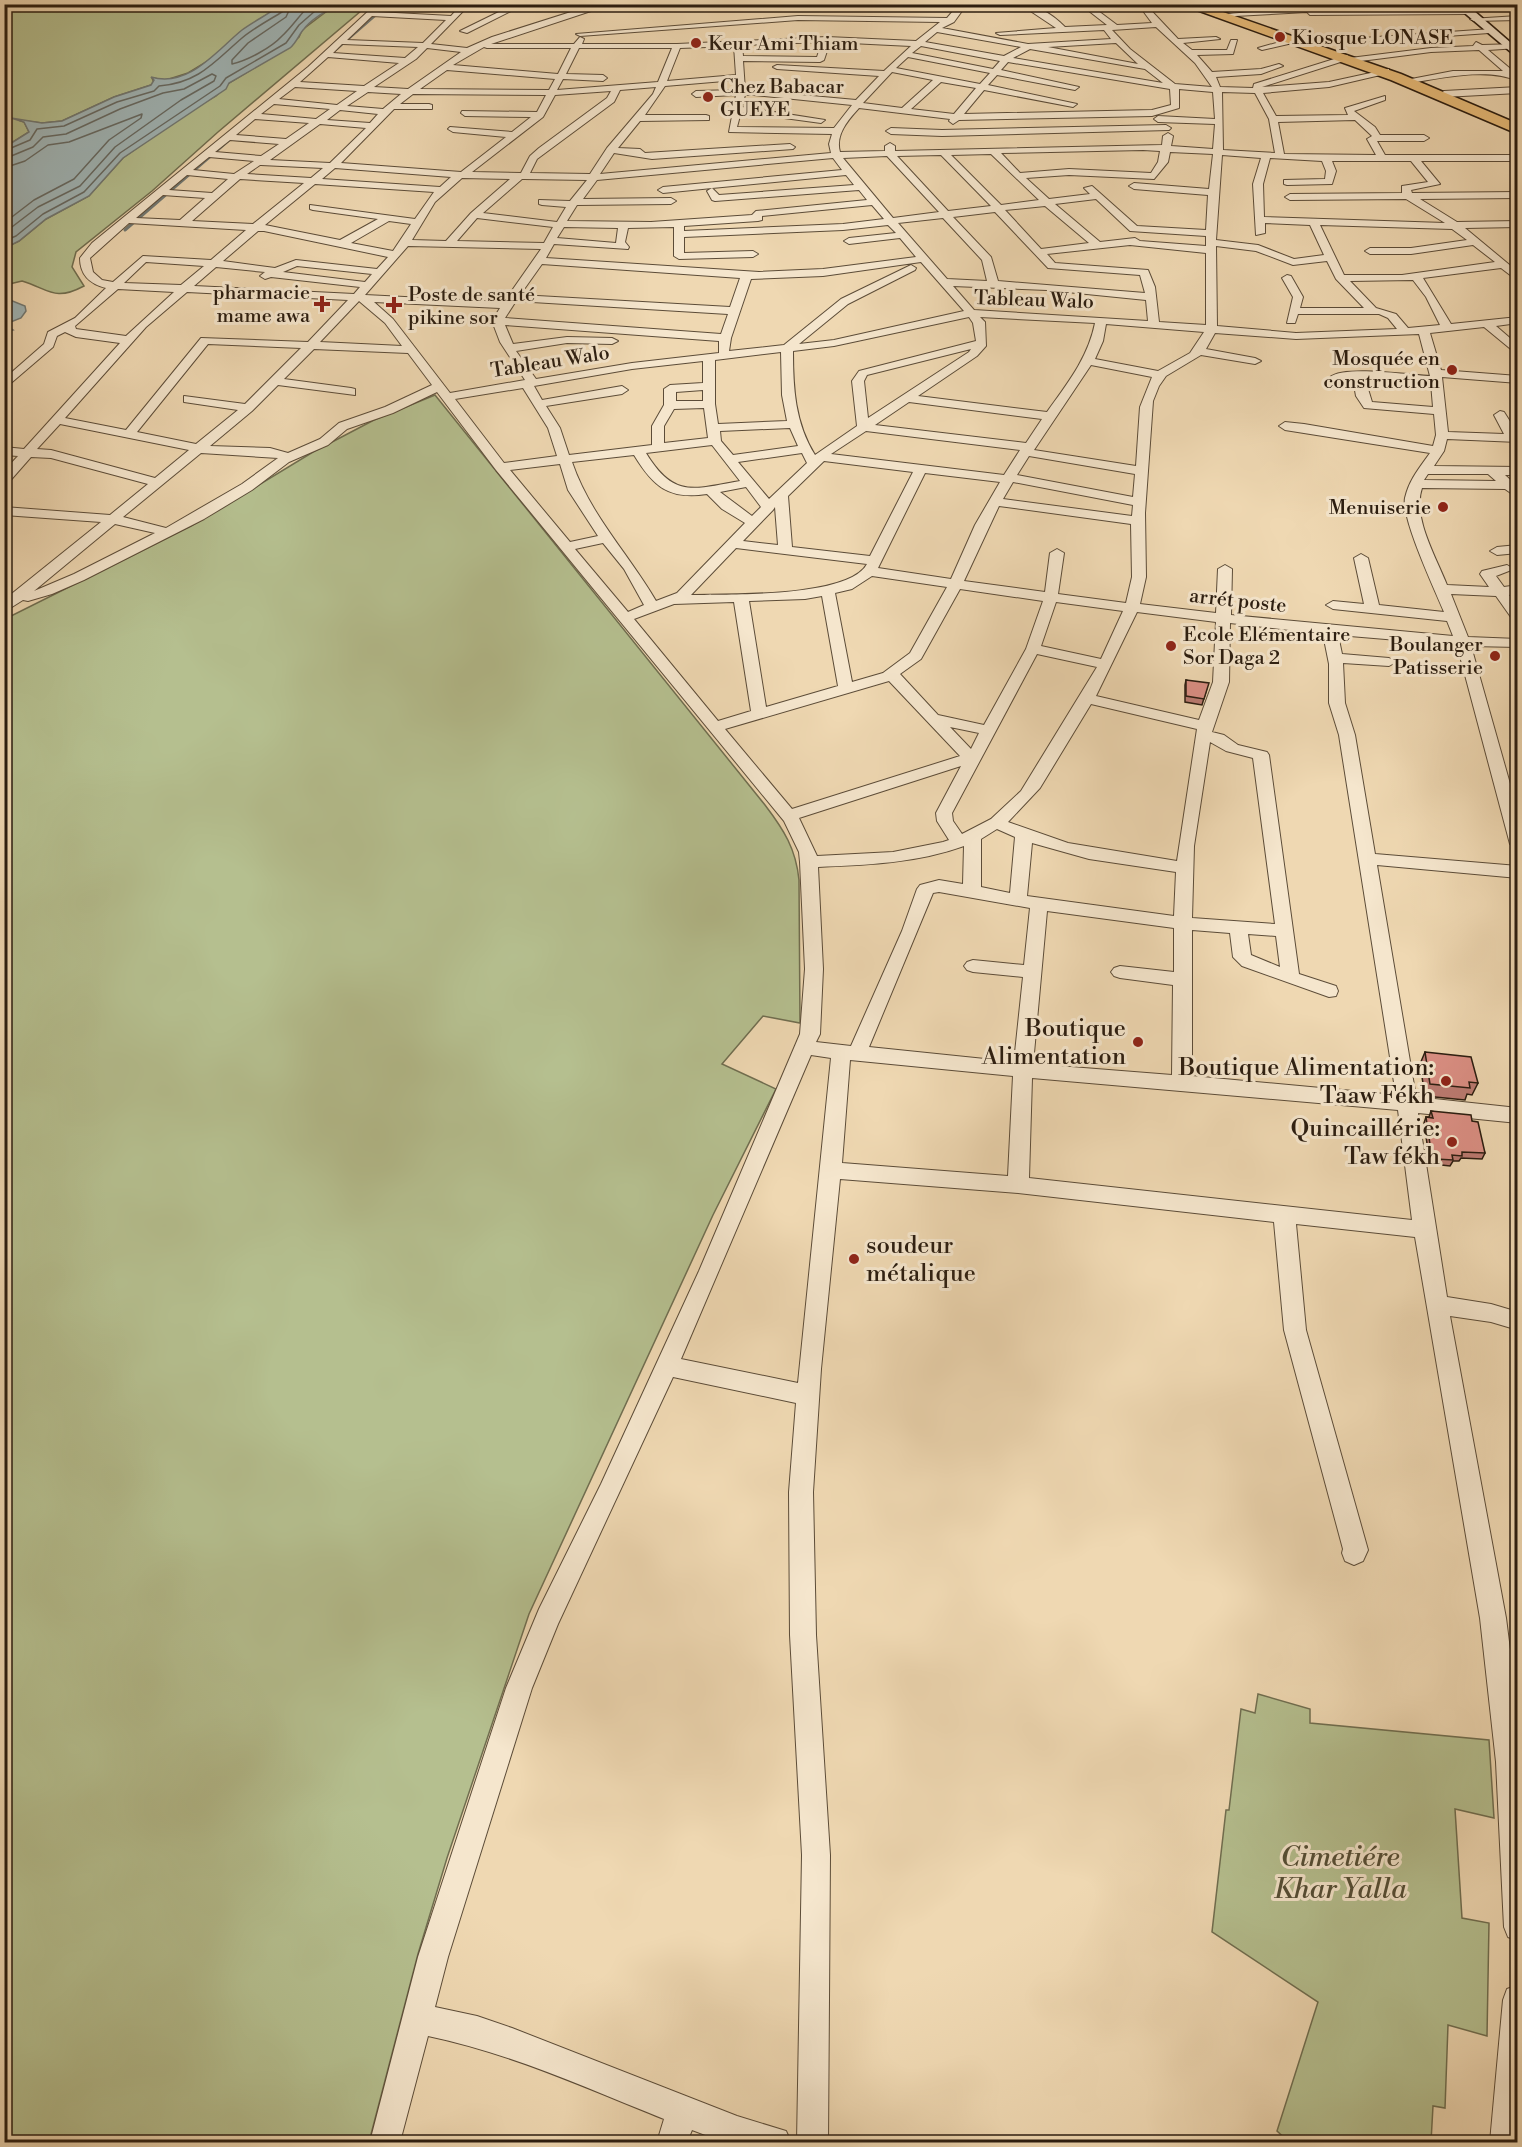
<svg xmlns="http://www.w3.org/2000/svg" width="1522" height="2147" viewBox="0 0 1522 2147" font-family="'Libre Bodoni',serif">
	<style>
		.green { fill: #b5bf8f; stroke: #706e50; stroke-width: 1.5 }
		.water { fill: #a0b6b8; stroke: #717975; stroke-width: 1.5 }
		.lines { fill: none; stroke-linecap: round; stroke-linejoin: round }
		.shore { stroke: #666a64; stroke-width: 1.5 }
		.stream { stroke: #717975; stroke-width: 3 }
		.street-casing { stroke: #5c4c38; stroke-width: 2 }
		.secondary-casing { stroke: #2b1d10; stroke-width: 3 }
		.highway-casing { stroke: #2b1d10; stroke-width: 3 }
		.street { fill: #f5e6cd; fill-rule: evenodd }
		.secondary { fill: #f5e6cd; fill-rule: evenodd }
		.highway { fill: #e8bc79; fill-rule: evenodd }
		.wall { fill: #bc7b72; stroke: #2b1d10; stroke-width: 1.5 }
		.building { fill: #db8f84; stroke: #2b1d10; stroke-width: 1.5 }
		.poi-dot { fill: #8f2418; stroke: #f5e6cd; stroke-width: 2 }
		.labels { text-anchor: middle; stroke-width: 6; stroke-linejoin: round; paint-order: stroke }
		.far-poi-label { font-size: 20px; fill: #2b1d10; stroke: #f5e6cd; text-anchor: start }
		.far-street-label { font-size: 20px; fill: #2b1d10; stroke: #f5e6cd }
		.poi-label { font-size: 24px; fill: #2b1d10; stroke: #f5e6cd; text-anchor: end }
		.near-park-label { font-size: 28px; font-style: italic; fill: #544e36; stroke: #f5e6cd }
	</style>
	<rect width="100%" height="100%" fill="#efd8b2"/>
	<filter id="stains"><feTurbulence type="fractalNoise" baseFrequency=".00333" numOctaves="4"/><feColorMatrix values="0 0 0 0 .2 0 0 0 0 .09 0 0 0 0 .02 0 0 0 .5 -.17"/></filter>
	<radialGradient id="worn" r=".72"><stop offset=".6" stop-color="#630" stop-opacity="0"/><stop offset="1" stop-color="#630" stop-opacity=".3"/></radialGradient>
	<!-- green -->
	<g class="green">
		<polygon points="5,5 281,5 239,33 216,56 188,73 166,80 152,78 154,83 151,85 114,97 62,121 42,123 18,120 24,122 29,132 5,147"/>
		<path d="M327 5H368L218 132 152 191 76 252 72 267 84 286C54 302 49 289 22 281L5 285 4 248 19 241 46 219 89 196 123 158 188 112 216 96 229 83 281 52 299 37 302 30 331 8Z"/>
		<path d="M435 395 765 805C784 830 796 849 799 880L800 1023 763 1016 722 1064 776 1089 713 1215 529 1614 447 1858 418 1954 369 2142H5V619L191 526 313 452 374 420Z"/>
		<polygon points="1258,1694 1310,1709 1310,1723 1489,1740 1494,1818 1455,1809 1462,1918 1489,1923 1487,2036 1448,2025 1445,2108 1433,2106 1431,2142 1289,2142 1277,2131 1318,2002 1212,1932 1226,1810 1229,1810 1241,1709 1255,1713"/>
	</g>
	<!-- water -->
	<g class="water">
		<path d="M281 5H328L332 9C323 12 310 21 304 29 299 34 297 42 290 48L229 83 226 89 123 158 89 196 46 219 19 241 5 248V147L29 132 24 122 11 118 42 123 62 121 114 97 151 85 154 80 151 77C189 88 216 51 242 30 254 21 269 14 281 5Z"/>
		<polygon points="5,298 25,306 26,311 21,318 8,323 7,326 13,330 5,332"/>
	</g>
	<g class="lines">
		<!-- shore -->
		<g class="shore">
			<path d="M292 4 286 17 248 43 232 60V64C248 60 271 48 282 36 293 26 300 14 311 4"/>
			<path d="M4 151 30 140 37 129 64 126 117 102 154 91 159 86C199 83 215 61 242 38 254 28 269 20 282 12L284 4"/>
			<polyline points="4,159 33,147 43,137 66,134 120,109 163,93 184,89 212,74 216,76 214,81 181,100 115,147 80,186 38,207 4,233"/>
			<polyline points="4,168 25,161 48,145 69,142 142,114 141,118 109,140 74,179 34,200 4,223"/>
			<polyline points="4,241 16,236 43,214 84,192 120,153 220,86 226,78 286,43 299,25 323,4"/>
		</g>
		<!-- stream -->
		<g class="stream">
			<polyline points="335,50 388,4"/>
			<polyline points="125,230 229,140"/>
		</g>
		<defs>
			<g id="street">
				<path d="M376 4H384L377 12 451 16 462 4H470L431 44 467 48 492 37 596 4H724L644 9 603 7 491 44H574L580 37 584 39 582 44H677L827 37 916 41 940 22 798 20 580 36 576 34 798 16 947 18 959 4H967L954 22 942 28 1028 44 1111 39 1104 30 1000 35 996 33 1056 28 1020 4C1037 4 1053 15 1065 27L1107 25 1080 4H1089L1117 25 1152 23 1138 4H1145L1178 39 1216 37 1220 39 1183 43 1192 50H1227L1231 40H1237L1233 54 1197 55 1212 72 1261 69 1279 64 1283 66 1261 74 1216 77 1220 87 1253 88 1254 84 1347 55 1350 58 1431 48 1473 46 1476 42 1482 45 1518 44V48L1488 50 1513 71H1518V81C1488 67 1442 78 1410 83L1406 80 1453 71H1503L1479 50 1431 52 1353 62 1350 59 1262 87 1329 82 1389 69V73L1329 87 1263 93 1276 116 1348 115 1345 108 1385 96V100L1354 111 1375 127 1380 135H1424L1429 138 1424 141H1377L1385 155H1518V161H1421L1440 184 1411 190 1412 193 1518 192V198L1420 199 1457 222 1518 221V227L1465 228 1518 272V281L1501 268 1423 278 1451 324 1518 317V323L1496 326 1518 345V355L1484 327 1430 333 1441 370 1518 376V383L1442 377 1448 432 1504 434 1494 415 1500 411 1504 412 1518 434V442L1447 439 1444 451 1434 466 1518 467V475H1505L1518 487V498L1505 489 1422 488C1412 517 1436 557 1447 585L1489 587 1480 574 1482 571 1507 565 1514 569 1496 576 1504 587 1518 585V593L1509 595 1518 606V621L1513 620 1496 596 1451 594 1468 637 1518 639V647L1471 646 1518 812V849L1510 844 1457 645 1338 635 1342 654 1389 658 1396 662 1389 666 1343 663 1345 703 1355 735 1375 854 1518 866V878L1377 865 1416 1097 1518 1108V1123L1418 1113 1447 1297 1491 1304 1518 1312V1330L1491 1322 1450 1316 1506 1618 1518 1713V1941L1508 1937 1504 1927 1496 1762 1480 1618 1415 1237 1296 1224 1306 1330 1368 1550 1363 1561 1354 1565 1345 1561 1342 1553 1343 1549 1284 1330 1274 1222 1018 1193 840 1179 821 1369 813 1492 816 1635 830 1855 828 2142H797L802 1855 790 1635 789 1492 796 1403 673 1377 558 1624 532 1688 448 1957 435 2007 477 2016 512 2028 737 2116 786 2131 791 2142H724L692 2130 687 2142H657L664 2119C586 2088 510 2053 428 2036L400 2142H370L418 1957 506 1688 539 1609 601 1484 699 1271 800 1034 805 969 800 862 799 852 784 821 496 470 437 392 393 413 347 429 328 445 289 462 252 490 204 519 84 580 52 594 28 601 23 600 4 612V600L101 522 4 515V507L110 515 148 484 51 458 31 457 9 482 4 483V471L18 456 4 455V447L24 449 120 343 76 337 65 332 57 336 53 347 4 389V379L44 344 48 332 75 318 106 288C90 284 80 275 80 258L92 243 308 67ZM372 16 446 20 423 43 347 40ZM1156 27 1195 63 1212 87 1175 84 1130 49 1112 30ZM937 32 1021 47 1004 56 925 42ZM822 42 817 57 743 56 742 45ZM830 42 911 46 884 71 777 65 773 67 777 69 879 76 856 100 745 90 743 61 820 62 824 60ZM1116 43 1138 64 1048 47ZM342 44H343L418 47 405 58 333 53ZM734 46 736 75 667 81 680 48ZM921 46 1000 61 993 69 912 53ZM484 47 487 48H571L558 74 453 65ZM427 48 461 52 408 89 374 87 416 59ZM579 48H672L658 82 557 90 563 79 603 81 607 78 603 75 566 74ZM1030 49 1145 69 1163 83 1013 58ZM328 57 399 63 364 86 300 82ZM908 57 990 73 980 84 896 68ZM1008 62 1170 89 1171 105 1152 110 964 114 984 90 1073 107 1077 104 988 85 997 75 1075 90 1079 87 1001 70ZM447 70 555 79 549 90 420 89ZM892 72 933 80 902 108 863 103ZM736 80 737 90 696 91 692 94 696 97 736 95 729 132 832 134 829 144 831 153 600 174 614 153 652 159 793 149 795 147 790 144 645 153 640 149 618 148 640 121 709 120V116L706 115H645L665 86ZM941 82 976 88 954 114 911 109ZM295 87 357 91 337 105 279 99ZM656 87 653 94 607 148 590 174 530 173 537 159 614 102 620 90ZM1179 89 1213 92 1215 119 1158 116 1154 119 1158 122 1215 124 1213 149 1171 146 1173 136 1168 133 1163 136 1162 145 895 151V146L890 143 885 146V151L840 152C835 135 848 120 859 108L950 119 949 121 953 124 959 120 1152 116 1179 108ZM611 91 607 98 539 148 530 156 521 173 472 172 543 117 555 95ZM368 92 401 94 383 109 347 106ZM1222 92 1255 93 1269 119 1275 153 1223 150ZM413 94 546 95 537 112 462 111 461 113 465 116 531 117 512 132 450 127 448 129 453 132 506 137 461 172 341 163 394 109H432V105L429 104H400ZM745 95H754L852 105 834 128 737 127 741 112 821 123 825 120 742 107ZM274 104 330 109 316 119 261 114ZM340 110 378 114 370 123 327 120ZM255 119 309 123 286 139 236 135ZM1355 120 1372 136 1367 139 1376 155 1284 154 1278 122ZM320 124 366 128 330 163 270 160ZM230 140 279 144 261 156 215 152ZM1143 150 1160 151 1158 162 1151 173 1069 169 1020 173 1001 153ZM1170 152 1213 154 1209 189 1134 183 1129 186 1134 189 1208 195 1206 230 1137 226 1092 186 1084 188 1090 194 1049 199 1026 178 1069 175 1154 179 1168 162ZM991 154 1039 200 1001 205 951 155ZM941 155 991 206 948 211 897 156ZM1222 155 1261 158 1253 184 1256 235 1265 233V223L1310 225 1324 255 1294 259 1258 245 1216 240ZM887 156 939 212 893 218 843 158ZM209 157 254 161 234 174 193 170ZM833 158 842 170 663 187 658 190 663 193 712 188 707 191 712 200 715 201 859 190 867 200 756 211 752 215 651 222 567 221 577 205 671 204 676 201 671 198 583 199 597 180ZM1270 158 1322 161 1326 171 1325 179 1284 180V184L1287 185 1332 184 1336 171 1332 161H1411L1428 182 1402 186V193L1290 194 1285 197 1290 200 1406 199 1445 223 1264 217 1263 184ZM260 165H261L323 168 311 178 247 174ZM335 168 451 177 440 187 322 179ZM187 175 228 179 212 193 169 190ZM846 175 854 185 719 195 712 188ZM462 178 510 179 471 213 446 241 412 240 435 202ZM240 179 304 183 253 224 192 221ZM522 179H524L587 180 570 201 539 200V204L542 205 566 207 557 222 483 213ZM315 184 434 192 415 219 310 205V209L313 210 378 219 340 240 265 225ZM163 195 205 198 180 220 136 218ZM1096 199 1130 231 1206 236V246L1140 241 1135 238 1100 242 1055 204ZM872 205 884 219 843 224 684 231V226L758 221 762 220V216ZM1045 206 1089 243 1041 249 1005 210ZM995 212 1048 268 1140 275 1145 293 998 281 991 257 953 217ZM477 218 553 227 544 243 457 241ZM943 218 982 260 987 281 947 279 898 223ZM389 221 411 224 393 251 351 243ZM129 223 246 230 211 260 143 256 113 282 102 280 93 272 90 258ZM888 225 896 233 849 238 844 241 849 244 900 238 916 257 823 269 759 272 546 258 554 244 628 249 629 247 625 242 628 228 674 227V256L679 259 753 257 758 254 753 251 684 253V237L843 230ZM1320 225 1452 229 1467 240 1411 248H1370L1365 251 1370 254H1411L1473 245 1495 262 1402 275H1344ZM564 227 618 228 616 243 557 238ZM258 231H264L388 257 377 269 296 260 275 268 223 261ZM1130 245 1206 253V325L1159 322 1155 287 1148 270 1055 263 1047 254ZM408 246 541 249 504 302 365 295ZM1216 246 1256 251 1293 265 1327 261 1336 279 1364 308H1300L1303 297 1291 276 1287 275 1282 278 1293 297 1287 323H1295L1298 314H1379L1388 318 1397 329 1296 333 1217 326ZM146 262 204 266 181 285 124 283ZM921 262 964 311 834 340 799 344 848 304 915 270 916 268 911 265 841 299 784 345 729 351 731 338 751 279 823 276ZM542 264 740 278 730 307 520 295ZM297 266 372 274 365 282 283 272ZM216 267 265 272 260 276 265 279 271 277 360 287 354 294 194 286ZM1413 280 1426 297 1440 325 1408 328 1396 314 1376 308 1350 281ZM953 286 1047 290 1146 300 1148 321 974 310ZM118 289 174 292 126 336 76 329 75 326ZM187 292 348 300 308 342 201 338 126 430 65 418 146 327ZM359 301 385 323 402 346 320 342ZM516 301 728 314 721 334 505 318ZM374 302 500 308 492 321 500 342 525 380 450 393 393 319ZM969 317 973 323 976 341 859 371 852 381 857 426 815 455C795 423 793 388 793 351L834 346ZM980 317 1095 323C1088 358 1067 384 1047 412L918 396 977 356 986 346 985 322ZM1106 324 1204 332 1190 353 1158 371 1095 359 1103 341ZM505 325 719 341V353L632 363 536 379 516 351 567 343 612 344 618 341 612 338 567 337 513 344ZM1215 333 1296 339 1419 334 1430 376C1410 375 1345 365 1330 377L1336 381 1353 379 1356 396 1364 408 1434 414 1436 435 1433 446 1304 424 1285 422 1279 426 1285 430 1430 453C1420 467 1409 480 1405 498 1401 518 1435 590 1444 612L1379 605 1368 558 1361 554 1354 558 1364 604 1333 601 1326 605 1333 609 1447 621 1453 636 1231 615 1232 569 1225 565 1218 569 1216 613 1140 604 1146 577 1145 513 1153 401 1159 386 1166 376 1201 355 1255 364 1261 361 1255 358 1206 349ZM208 344 301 348 245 404 184 396V402L238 410 196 444 137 432ZM314 349 408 353 432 385 385 407 339 423 320 439 288 453 270 448 210 446 252 411 278 385 355 395V389L351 388 284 379ZM971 349 969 352 868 418 864 381 867 375ZM781 352 782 395 787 421 718 424 715 404V360ZM703 361V383L670 385 664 389V405L652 426V445L569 455 560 428 546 406 622 394 628 390 622 386 542 400 534 386 632 369ZM1091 365 1152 377 1140 407 1136 466 1034 450ZM1365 379 1431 383 1433 407 1372 402ZM523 388 548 428 557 456 504 463 455 399ZM703 390V401H676V392ZM909 402 1042 419 1026 443 875 425ZM704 408 708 438 664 443V426L674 409ZM60 424 189 450 155 478 51 450 37 449ZM790 428 798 446 733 455 721 441 720 431ZM866 431 1020 450 1004 475 831 454ZM712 445 740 481C694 489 674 499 646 453ZM201 453 278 458 242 484 166 528 123 517ZM802 453 807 463 769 499 738 462ZM634 455C653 486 668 500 707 494L722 509 745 523 677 593 656 601C628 553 590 515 572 462ZM1029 456 1135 474 1133 497 1017 475ZM824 461 913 472 870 556 792 547 788 496ZM560 464 568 490 598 536 570 542 510 470ZM925 473 1000 482 975 525 951 579 878 568ZM1428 474H1488L1496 481 1424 480ZM1013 482 1133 505 1132 516 1003 499ZM746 487 761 507 752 516 720 492ZM999 506 1131 524 1132 577 1126 603 1058 594 1064 553 1057 549 1050 553 1045 592 964 581ZM775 507 778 545 743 541 773 510ZM115 524 155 533 74 574 34 591ZM603 543 624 569 644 605 628 612 575 549ZM736 548 867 564C849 598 727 594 691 595ZM872 576 947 587 910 653 883 673 852 682 835 593 852 589ZM960 589 1043 601 1026 649 984 725 938 715 900 674 921 659ZM822 596 838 686 766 707 749 601 805 599ZM734 602 751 711 718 721 634 619 674 604ZM1056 602 1123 611 1101 659 1041 646ZM1137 612 1216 622 1213 682 1199 720 1096 696ZM1230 623 1323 634 1329 664V703L1339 735 1396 1095 1192 1076V930L1230 933 1233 957 1242 966 1329 997 1336 996 1338 991 1336 986 1299 974 1269 755 1267 752 1238 745 1224 735 1212 732 1229 682ZM1037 654 1097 667 1021 791 991 819 962 834 953 821 952 813ZM889 681 960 756 792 809 725 729ZM1091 704 1197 729 1177 861 1068 843 1008 822 1040 788ZM950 727 979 733 971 749ZM1210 742 1226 751 1253 758 1275 924 1192 918 1194 846ZM961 766 936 813 937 821 949 840 943 842 893 852 817 856 799 818ZM997 829 1015 837 1010 893 981 887V839ZM1032 843 1089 859 1176 872 1174 916 1027 896ZM964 846 963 884 939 880 920 885 917 889 902 931 851 1046 816 1042 820 1034 823 969 818 867C867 865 917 863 964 846ZM939 892 1030 908 1024 965 973 960 967 962 964 966 967 970 973 972 1023 977 1014 1062 869 1047 933 893ZM1047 911 1174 928V972L1120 966 1114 968 1111 972 1114 976 1120 978 1173 985 1172 1075 1033 1064ZM1248 934 1276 936 1280 967 1251 955ZM811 1055 831 1058 798 1383 681 1359ZM850 1060 1013 1076 1008 1176 842 1163ZM1032 1078 1398 1110 1412 1220 1029 1178Z"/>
				<polygon points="515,4 525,4 467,33 460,31"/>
				<polygon points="1307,8 1310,11 1467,10 1471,12 1467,14 1310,15 1307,12 1217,17 1213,15"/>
				<polygon points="1518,16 1518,20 1474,21 1470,19"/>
				<polygon points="1492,29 1489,33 1305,46 1301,44 1305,42"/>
				<polygon points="1294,38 1297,42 1262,50 1258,48"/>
				<polygon points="1518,87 1518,93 1444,97 1440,94 1444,91"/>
				<polygon points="1166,125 1171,128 1169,130 942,136 891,134 886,131 891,128 942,130"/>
				<polygon points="1518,545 1518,553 1497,555 1490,551 1497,547"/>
				<polygon points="1518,1985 1518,2142 1490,2142 1503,2000 1507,1989"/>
			</g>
			<polygon id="secondary" points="1454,4 1466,4 1518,49 1518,58"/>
			<polygon id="highway" points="1180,4 1200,4 1401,74 1518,124 1518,134 1391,80"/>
		</defs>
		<!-- street casing -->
		<use href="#street" class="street-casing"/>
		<!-- secondary casing -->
		<use href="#secondary" class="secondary-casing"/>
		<!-- highway casing -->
		<use href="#highway" class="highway-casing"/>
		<!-- street -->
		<use href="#street" class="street"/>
		<!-- secondary -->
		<use href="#secondary" class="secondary"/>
		<!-- highway -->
		<use href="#highway" class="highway"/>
	</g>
	<!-- wall -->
	<g class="wall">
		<polygon points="1186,680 1207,688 1202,705 1185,702 1185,685"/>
		<polygon points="1516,767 1518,767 1518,795 1516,795 1511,778"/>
		<polygon points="1425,1052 1478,1083 1472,1095 1467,1094 1465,1100 1425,1096 1420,1064"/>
		<polygon points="1431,1111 1472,1121 1485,1153 1482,1159 1461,1158 1459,1161 1453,1161 1450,1166 1433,1164 1432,1157 1429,1157 1424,1123 1426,1117 1429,1117"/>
	</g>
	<!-- building -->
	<g class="building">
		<polygon points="1186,680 1209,683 1204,699 1186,696"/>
		<polygon points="1425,1052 1471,1057 1478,1083 1469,1082 1470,1088 1430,1084"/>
		<polygon points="1431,1111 1471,1115 1472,1121 1478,1122 1485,1153 1462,1152 1462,1156 1452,1155 1453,1160 1436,1159 1435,1152 1431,1151 1426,1117 1433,1118"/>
	</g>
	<!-- markers -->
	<g class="poi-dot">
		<circle cx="1280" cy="37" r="6"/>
		<circle cx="696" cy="43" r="6"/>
		<circle cx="708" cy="97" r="6"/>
		<path d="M319 295h6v6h6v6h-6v6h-6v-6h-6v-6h6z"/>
		<path d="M391 296h6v6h6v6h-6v6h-6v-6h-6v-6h6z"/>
		<circle cx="1452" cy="370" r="6"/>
		<circle cx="1443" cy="507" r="6"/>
		<circle cx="1171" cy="646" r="6"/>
		<circle cx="1495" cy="656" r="6"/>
		<circle cx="1138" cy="1042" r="6"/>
		<circle cx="1446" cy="1081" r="6"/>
		<circle cx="1452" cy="1142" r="6"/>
		<circle cx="854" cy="1259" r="6"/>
	</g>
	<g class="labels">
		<!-- far-poi labels -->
		<g class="far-poi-label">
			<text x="1292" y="44">Kiosque LONASE</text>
			<text x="708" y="50">Keur Ami Thiam</text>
			<text x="720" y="93">Chez Babacar<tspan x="720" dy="23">GUEYE</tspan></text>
			<text x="310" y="299" text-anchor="end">pharmacie<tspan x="310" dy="23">mame awa</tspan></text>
			<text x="408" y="301">Poste de santé<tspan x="408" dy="23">pikine sor</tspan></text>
			<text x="1440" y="365" text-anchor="end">Mosquée en<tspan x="1440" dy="23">construction</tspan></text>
			<text x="1431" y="514" text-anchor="end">Menuiserie</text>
			<text x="1183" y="641">Ecole Elémentaire<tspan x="1183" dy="23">Sor Daga 2</tspan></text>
			<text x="1483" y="651" text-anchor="end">Boulanger<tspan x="1483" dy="23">Patisserie</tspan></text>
		</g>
		<!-- far-street labels -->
		<g class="far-street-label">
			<text transform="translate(1034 299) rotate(2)" y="7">Tableau Walo</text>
			<text transform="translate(550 361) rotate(-9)" y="7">Tableau Walo</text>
			<text transform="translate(1238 600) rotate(6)" y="7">arrét poste</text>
		</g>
		<!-- poi labels -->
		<g class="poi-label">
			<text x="1126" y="1036">Boutique<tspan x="1126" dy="28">Alimentation</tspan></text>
			<text x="1434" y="1075">Boutique Alimentation:<tspan x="1434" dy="28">Taaw Fékh</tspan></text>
			<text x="1440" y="1136">Quincaillérie:<tspan x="1440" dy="28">Taw fékh</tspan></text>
			<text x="866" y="1253" text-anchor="start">soudeur<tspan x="866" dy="28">métalique</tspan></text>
		</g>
		<!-- near-park labels -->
		<g class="near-park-label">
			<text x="1340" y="1866">Cimetiére<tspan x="1340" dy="32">Khar Yalla</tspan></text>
		</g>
	</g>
	<!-- margin -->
	<rect width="1522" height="2147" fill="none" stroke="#efd8b2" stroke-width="24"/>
	<rect x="6" y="6" width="1510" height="2135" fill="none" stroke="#2b1d10" stroke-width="3"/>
	<rect x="12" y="12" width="1498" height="2123" fill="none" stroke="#2b1d10" stroke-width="1.5"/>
	<rect width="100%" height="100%" filter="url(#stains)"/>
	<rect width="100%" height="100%" fill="url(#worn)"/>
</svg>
